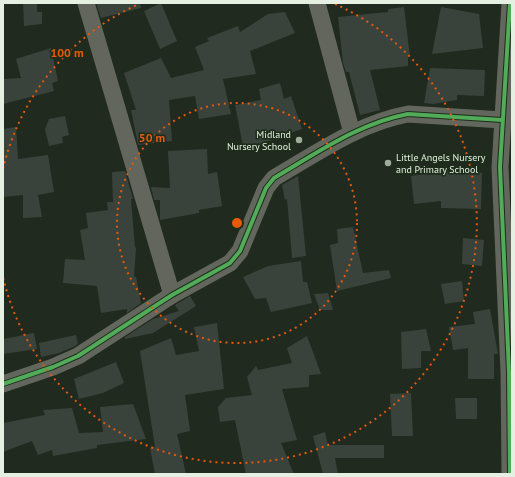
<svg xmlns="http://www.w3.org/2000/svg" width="515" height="477" viewBox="0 0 515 477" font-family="'PT Sans',sans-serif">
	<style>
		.building { fill: #39433b }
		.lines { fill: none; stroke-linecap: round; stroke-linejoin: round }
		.street { stroke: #62665c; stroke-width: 17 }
		.cycleway-casing { stroke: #1d2e1a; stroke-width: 6 }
		.cycleway { stroke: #51ab58; stroke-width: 4 }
		.ring { fill: none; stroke: #e8590c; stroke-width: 2; stroke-dasharray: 2 4 }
		.poi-dot { fill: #a0ab9e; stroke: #1d2e1a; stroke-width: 1.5 }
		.labels { text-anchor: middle; stroke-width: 3.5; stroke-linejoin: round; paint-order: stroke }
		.poi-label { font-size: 10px; fill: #e5f0e3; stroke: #1d2e1a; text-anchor: end }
		.centre { fill: #e8590c; stroke: #1d2e1a; stroke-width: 2 }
		.ring-label { font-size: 12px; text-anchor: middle; font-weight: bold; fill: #e8590c; stroke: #1d2e1a; stroke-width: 3.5; stroke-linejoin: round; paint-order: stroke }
	</style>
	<rect width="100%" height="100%" fill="#202a1e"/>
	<!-- building -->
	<g class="building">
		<polygon points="23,3 37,3 37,12 42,12 42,24 24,26"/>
		<polygon points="96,3 140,3 141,8 101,18"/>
		<polygon points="161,3 177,41 160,49 144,11"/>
		<polygon points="404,7 410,57 408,57 408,66 370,70 380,110 360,115 349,72 346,72 343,63 338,17 388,12 388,9"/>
		<polygon points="441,7 479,14 483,48 432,54"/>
		<polygon points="285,12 295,33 250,51 256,74 223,79 231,114 199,119 195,96 169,100 172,141 138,145 131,110 136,110 124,73 161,58 171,78 204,70 195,47 209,41 207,38 238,26 240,32 268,14"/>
		<polygon points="51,48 58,81 52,83 54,91 3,104 3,79 21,78 16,59"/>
		<polygon points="430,68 485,70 484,96 457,95 457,100 433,104 424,103"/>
		<polygon points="280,83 284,99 291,96 302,129 260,144 260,148 244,151 235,105 261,100 259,89"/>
		<polygon points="65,116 69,135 62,137 63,143 49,146 45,129 49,119"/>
		<polygon points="16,127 18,159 48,155 54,192 38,195 42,217 23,218 23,195 3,197 3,129"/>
		<polygon points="207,149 208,174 217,172 222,206 199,210 199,213 160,220 160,200 154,200 151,187 170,188 168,151"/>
		<polygon points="125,171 133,199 131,199 135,247 136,248 134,277 136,277 141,303 127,313 127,309 101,313 97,286 63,283 65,259 85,260 80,230 88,228 86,213 108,210 107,202 113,202 112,172"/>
		<polygon points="442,171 482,173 481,209 441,208 441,201 414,204 411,176"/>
		<polygon points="298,176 306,256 292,258 287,199 285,200 282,185"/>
		<polygon points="353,227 363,273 389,270 391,278 337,291 330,245 338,243 337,229"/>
		<polygon points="463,238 484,240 482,266 462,264"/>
		<polygon points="301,261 303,282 307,282 312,303 271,312 266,298 255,299 243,277 268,266"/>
		<polygon points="462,281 464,301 445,304 441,284"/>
		<polygon points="328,293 333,310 320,310 314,294"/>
		<polygon points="190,296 196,306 153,333 125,339 125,337 153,319 179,311 175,305"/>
		<polygon points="490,309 498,354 494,354 494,379 468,379 468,348 453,350 449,327 475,324 473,312"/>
		<polygon points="217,323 224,389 185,395 190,431 177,434 186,474 155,474 150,448 155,447 140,351 171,338 176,355 199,351 194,327"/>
		<polygon points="426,329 431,351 421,351 421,368 402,369 401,332"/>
		<polygon points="34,333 37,349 3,354 3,339"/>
		<polygon points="76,335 78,344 73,347 59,353 41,357 39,343"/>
		<polygon points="307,336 321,374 309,375 309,387 282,389 297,440 281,443 294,474 246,474 235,420 220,422 218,407 226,398 252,395 247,377 256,366 258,370 292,363 287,348"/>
		<polygon points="116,362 124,383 103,393 79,399 74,379"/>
		<polygon points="411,393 413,436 392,436 390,394"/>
		<polygon points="455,398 477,398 477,419 456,419"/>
		<polygon points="133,404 146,439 97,445 97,448 53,456 52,450 38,455 32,441 3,452 3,423 45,415 43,410 72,408 79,433 103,432 100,407"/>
		<polygon points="325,432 328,445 384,445 384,458 335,458 338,474 323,474 313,436"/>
	</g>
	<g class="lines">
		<!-- street -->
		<g class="street">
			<polyline points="86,3 172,295"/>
			<polyline points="317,3 352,133"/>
			<polyline points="510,3 500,167 509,372 510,474"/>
			<path d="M3 384 53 367 78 356 172 295 230 263 240 251 266 188 274 178C317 153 359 123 408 114L502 120"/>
		</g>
		<defs>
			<g id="cycleway">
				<polyline points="510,3 500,167 509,372 510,474"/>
				<path d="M3 384 53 367 78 356 172 295 230 263 240 251 266 188 274 178C317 153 359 123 408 114L502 120"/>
			</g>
		</defs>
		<!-- cycleway casing -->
		<use href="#cycleway" class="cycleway-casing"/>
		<!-- cycleway -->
		<use href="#cycleway" class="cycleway"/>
	</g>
	<!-- distance rings -->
	<g class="ring">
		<circle cx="237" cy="223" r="120"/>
		<path d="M3 169A240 240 0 0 1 139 4M335 4A240 240 0 1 1 3 277"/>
	</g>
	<!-- markers -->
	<g class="poi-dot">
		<circle cx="299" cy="140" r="4"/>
		<circle cx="388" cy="163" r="4"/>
	</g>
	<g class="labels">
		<!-- poi labels -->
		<g class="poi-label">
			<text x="291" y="138">Midland<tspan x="291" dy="12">Nursery School</tspan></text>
			<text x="396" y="161" text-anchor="start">Little Angels Nursery<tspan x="396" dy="12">and Primary School</tspan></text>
		</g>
	</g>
	<circle cx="237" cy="223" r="6" class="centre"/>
	<g class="ring-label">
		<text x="67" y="57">100 m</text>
		<text x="152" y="142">50 m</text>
	</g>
	<!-- border -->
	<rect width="515" height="477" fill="none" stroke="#e5f0e3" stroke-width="8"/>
</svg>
